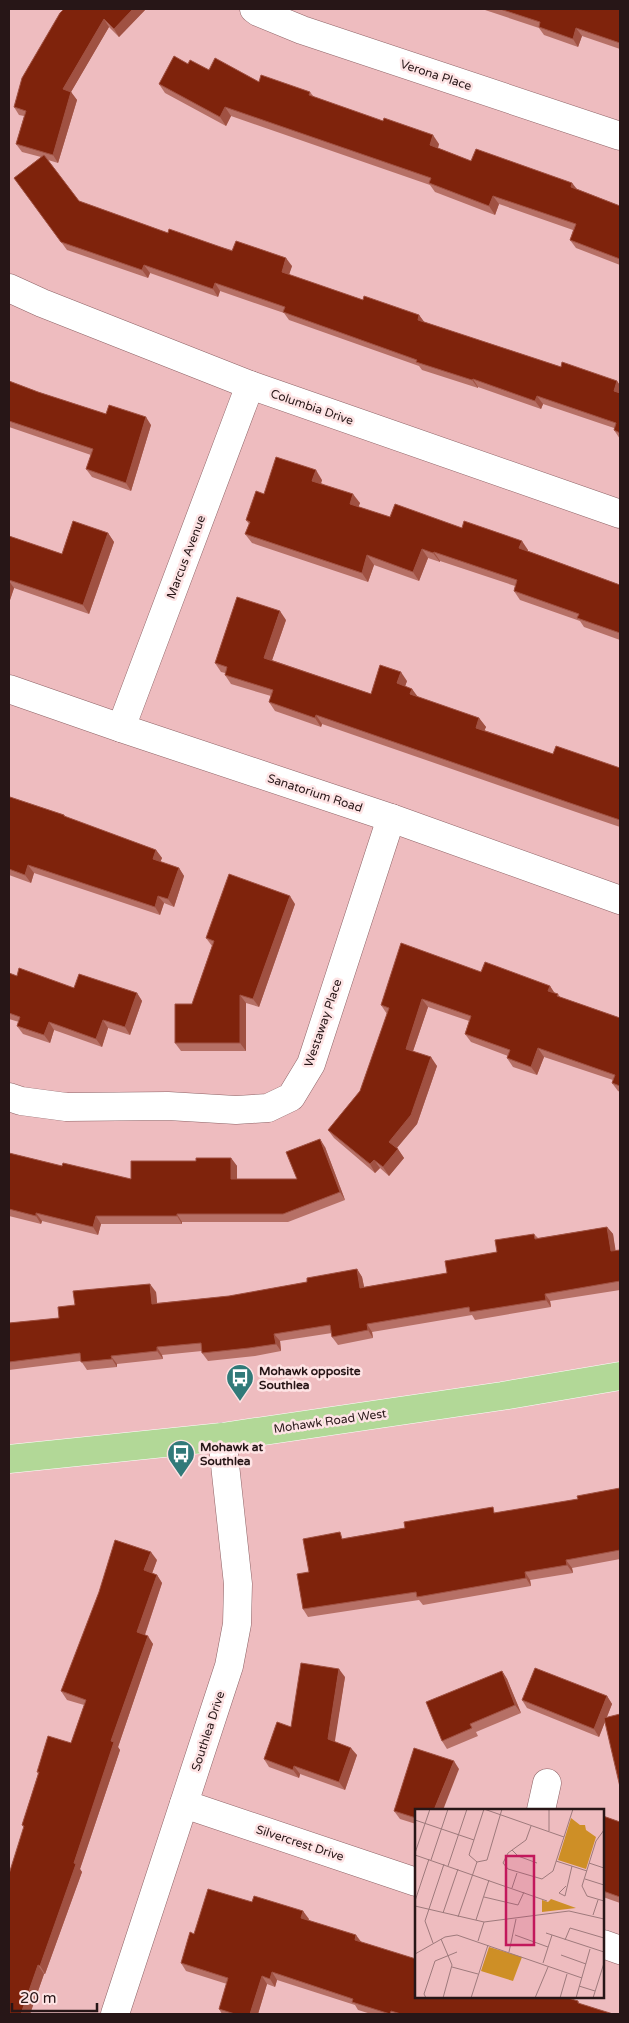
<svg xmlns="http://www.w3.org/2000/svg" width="629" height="2023" viewBox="0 0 629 2023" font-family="'Varela Round',sans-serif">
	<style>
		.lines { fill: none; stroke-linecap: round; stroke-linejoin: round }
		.minor-casing { stroke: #8e6366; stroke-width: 29 }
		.major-casing { stroke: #fff; stroke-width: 29 }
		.minor { stroke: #fff; stroke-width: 28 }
		.major { stroke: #b2d897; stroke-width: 28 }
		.wall { fill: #b67066 }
		.shaded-wall { fill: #a05142 }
		.building { fill: #7f230c; stroke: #a05142 }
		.labels { text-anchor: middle; stroke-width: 5; stroke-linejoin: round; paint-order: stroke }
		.street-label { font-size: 12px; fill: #271617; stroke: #fee4e5 }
		.poi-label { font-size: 12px; font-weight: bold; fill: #271617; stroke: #fee4e5; text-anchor: start }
		.inset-road { fill: none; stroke: #9e7a7c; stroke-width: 1 }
		.view { fill: #c2185b; fill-opacity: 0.15; stroke: #c2185b; stroke-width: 2.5 }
		.inset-edge { fill: none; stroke: #271617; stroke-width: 2.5 }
	</style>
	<rect width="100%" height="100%" fill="#eebcbf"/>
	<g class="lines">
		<defs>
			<g id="minor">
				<polyline points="254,9 258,12 302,30 620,136"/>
				<polyline points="9,288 42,303 250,385 620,514"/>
				<polyline points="9,689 121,728 391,818 620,900"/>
				<polyline points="121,728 250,385"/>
				<polyline points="9,1097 21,1101 66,1107 168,1106 236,1110 268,1108 291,1097 311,1064 391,818"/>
				<polyline points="184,1804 416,1882"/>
				<polyline points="541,1810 547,1783"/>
				<polyline points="603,1944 620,1950"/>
				<polyline points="115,2014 229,1666 237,1624 238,1584 222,1437"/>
			</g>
			<polyline id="major" points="9,1459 222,1437 502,1396 620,1376"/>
		</defs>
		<!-- minor casing -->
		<use href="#minor" class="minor-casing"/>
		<!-- major casing -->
		<use href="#major" class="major-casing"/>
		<!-- minor -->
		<use href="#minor" class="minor"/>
		<!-- major -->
		<use href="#major" class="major"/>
	</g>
	<!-- wall -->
	<g class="wall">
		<polygon points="146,9 119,37 109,27 71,92 77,100 58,163 48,160 79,201 168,233 292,266 289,275 363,300 419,315 424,322 561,367 620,385 620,439 614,430 614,428 543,404 541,409 478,387 478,388 422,370 419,366 289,320 284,313 220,291 218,297 150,273 148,278 67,250 14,178 41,157 22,152 16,144 24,116 19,115 14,107 60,13"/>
		<polygon points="482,9 620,9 620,49 582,36 578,47 544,35 539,28"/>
		<polygon points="188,64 259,82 310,92 314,97 439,144 438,148 471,161 572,183 577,189 620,206 620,265 576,248 570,240 573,230 499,204 495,215 435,192 430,185 231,116 226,126 165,93 159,84"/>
		<polygon points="9,381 38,392 106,414 151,425 131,491 92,477 86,469 91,455 9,427"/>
		<polygon points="322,480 321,483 360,503 358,507 390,517 462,528 528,550 528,551 620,585 620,640 584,627 580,621 520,600 514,591 515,586 440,561 440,562 428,558 419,581 374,565 368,582 252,543 245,534 249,524 246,520 264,494"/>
		<polygon points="108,533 114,542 89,614 14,588 9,603 9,536 62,554"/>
		<polygon points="286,620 272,660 371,694 407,681 405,686 412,689 417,697 479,718 486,727 484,730 553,754 620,768 620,827 576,812 322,724 321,727 275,711 269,702 271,696 231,684 225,675 225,673 221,672 215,663"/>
		<polygon points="9,799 64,815 66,817 156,850 162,858 160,862 179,868 184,876 174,907 164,903 160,915 34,873 31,883 9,875"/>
		<polygon points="295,904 259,1007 246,1003 246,1051 181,1051 175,1043 192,1004 212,946 206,938"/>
		<polygon points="481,972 550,986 554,993 558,994 560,997 620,1018 620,1092 618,1091 612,1083 613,1080 544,1057 537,1075 513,1067 507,1058 508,1056 471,1042 465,1034 469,1021 428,1007 413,1051 437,1066 417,1124 397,1148 404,1158 389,1176 380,1168 375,1173 334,1138 328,1130 360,1091 387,1014 381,1005"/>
		<polygon points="9,973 17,976 74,988 137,993 142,1001 130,1035 108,1028 102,1047 54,1030 50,1043 23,1034 17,1026 19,1022 9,1019"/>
		<polygon points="325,1147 345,1200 288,1222 182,1222 182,1224 101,1224 98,1235 42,1221 41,1224 9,1216 9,1153 62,1166 131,1179 196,1161 231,1158 237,1166 237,1179 297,1179"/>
		<polygon points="607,1227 613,1234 615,1251 620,1250 620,1290 550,1301 551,1307 475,1320 472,1315 372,1332 373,1338 338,1345 332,1337 332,1333 280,1341 281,1351 255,1356 208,1361 202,1353 202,1351 162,1355 163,1359 117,1364 117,1367 87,1370 81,1361 9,1370 9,1323 59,1318 75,1305 156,1292 157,1303 229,1296 307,1282 357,1269 362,1277 364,1287 447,1273 497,1252 534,1234 538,1238"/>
		<polygon points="620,1488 620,1559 572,1568 573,1573 530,1580 531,1586 423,1605 419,1600 308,1617 303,1609 309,1572 345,1538 578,1499"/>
		<polygon points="157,1560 152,1573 157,1575 162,1583 145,1635 153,1644 118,1747 120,1750 80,1869 82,1872 45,1974 44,1974 30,2014 24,1828 22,1825 38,1774 37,1772 71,1743 84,1705 67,1700 61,1691"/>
		<polygon points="502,1671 507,1679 521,1713 476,1732 478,1736 447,1749 442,1741"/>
		<polygon points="345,1677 334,1742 357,1755 345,1790 300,1774 299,1778 269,1767 264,1759 291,1727"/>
		<polygon points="607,1696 612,1704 599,1737 527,1708 522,1700"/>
		<polygon points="459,1769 416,1810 416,1824 400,1819 394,1811"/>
		<polygon points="603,1816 620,1822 620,1903 603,1897"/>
		<polygon points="252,1902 303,1911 308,1920 361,1942 416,1997 578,2001 580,2004 613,2014 371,2014 358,2010 355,2005 277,1980 275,1987 267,1984 258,2014 222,2014 219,2009 227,1984 186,1971 181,1963 194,1934"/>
	</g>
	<!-- shaded-wall -->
	<g class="shaded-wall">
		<polygon points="133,9 146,9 119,37 114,29"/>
		<polygon points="104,19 109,27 71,92 77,100 58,163 53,155 63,89"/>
		<polygon points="576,28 582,36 578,47 573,39"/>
		<polygon points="225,107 231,116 226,126 220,117"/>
		<polygon points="433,135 439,144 436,154 430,145"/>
		<polygon points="572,183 578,191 571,187"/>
		<polygon points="493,196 499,204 495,215 489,206"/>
		<polygon points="286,258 292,266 287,280 282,272"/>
		<polygon points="144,265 150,273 148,278 142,270"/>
		<polygon points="215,283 220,291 218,297 213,289"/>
		<polygon points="419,315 425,323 418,320"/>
		<polygon points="473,379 478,387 478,388 472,380"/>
		<polygon points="617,381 620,385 620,396 614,391"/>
		<polygon points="537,396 543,404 541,409 535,401"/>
		<polygon points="146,417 151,425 131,491 126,483"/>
		<polygon points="316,470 322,480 319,490 312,481"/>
		<polygon points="353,494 360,503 356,513 350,504"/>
		<polygon points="108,533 114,542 89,614 83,605"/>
		<polygon points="522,541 528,550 525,557 519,548"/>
		<polygon points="422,549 428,558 419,581 413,572"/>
		<polygon points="434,552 440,561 440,562 433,553"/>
		<polygon points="367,555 374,565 368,582 362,573"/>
		<polygon points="9,581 14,588 9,603"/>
		<polygon points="280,611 286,620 270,666 264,658"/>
		<polygon points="401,672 407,681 403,692 397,683"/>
		<polygon points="412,689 418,697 410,694"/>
		<polygon points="316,715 322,724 321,727 315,718"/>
		<polygon points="479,718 486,727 482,736 476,728"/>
		<polygon points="156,850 162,858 158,867 153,859"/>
		<polygon points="28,865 34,873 31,883 25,875"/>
		<polygon points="179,868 184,876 174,907 168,899"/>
		<polygon points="158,896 164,903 160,915 155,907"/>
		<polygon points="290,896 295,904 259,1007 253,999"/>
		<polygon points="550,986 556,995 548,991"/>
		<polygon points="137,993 142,1001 130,1035 125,1027"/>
		<polygon points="240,995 246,1003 246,1051 240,1043"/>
		<polygon points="422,999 428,1007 411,1057 406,1049"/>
		<polygon points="103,1020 108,1028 102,1047 96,1039"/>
		<polygon points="49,1022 54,1030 50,1043 44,1035"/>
		<polygon points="538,1048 544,1057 537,1075 531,1067"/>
		<polygon points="431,1057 437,1066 417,1124 395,1150 389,1142"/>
		<polygon points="320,1139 325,1147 345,1200 340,1192"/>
		<polygon points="398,1149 404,1158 389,1176 383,1167"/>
		<polygon points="231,1158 237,1166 237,1187 231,1179"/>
		<polygon points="374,1160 380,1168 375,1173 370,1164"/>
		<polygon points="36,1213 42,1221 41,1224 36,1216"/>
		<polygon points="177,1214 182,1222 182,1224 177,1216"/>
		<polygon points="96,1216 101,1224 98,1235 93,1227"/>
		<polygon points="607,1227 613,1234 617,1259 611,1251"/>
		<polygon points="357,1269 362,1277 366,1296 360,1288"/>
		<polygon points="150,1284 156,1292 158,1312 152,1304"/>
		<polygon points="545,1294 550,1301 551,1307 546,1300"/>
		<polygon points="367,1324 372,1332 373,1338 368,1330"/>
		<polygon points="274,1334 280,1341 281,1351 276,1344"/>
		<polygon points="157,1347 162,1355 163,1359 157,1351"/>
		<polygon points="111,1356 117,1364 117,1367 112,1359"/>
		<polygon points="151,1552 157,1560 150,1579 144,1570"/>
		<polygon points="566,1560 572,1568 573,1573 567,1565"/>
		<polygon points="525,1572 530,1580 531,1586 526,1578"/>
		<polygon points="157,1575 162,1583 143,1640 137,1632"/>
		<polygon points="148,1636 153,1644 118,1747 120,1750 80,1869 82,1872 45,1974 40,1966 74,1863 111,1741"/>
		<polygon points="339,1669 345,1677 334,1747 328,1739"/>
		<polygon points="502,1671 507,1679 521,1713 515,1705"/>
		<polygon points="607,1696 612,1704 599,1737 594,1729"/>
		<polygon points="351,1748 357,1755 345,1790 339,1782"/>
		<polygon points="454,1761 459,1769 443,1810 434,1810"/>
		<polygon points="294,1766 300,1774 299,1778 293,1770"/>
		<polygon points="303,1911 309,1919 307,1926 301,1918"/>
		<polygon points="356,1935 362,1943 355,1940"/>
		<polygon points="38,1965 44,1974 30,2014 21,2014"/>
		<polygon points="272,1972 277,1980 275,1987 270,1979"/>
		<polygon points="262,1976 267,1984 258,2014 250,2014"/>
	</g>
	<!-- building -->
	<g class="building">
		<polygon points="64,9 133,9 114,29 104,19 63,89 71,92 53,155 16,144 26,111 14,107 22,78 60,13"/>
		<polygon points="500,9 620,9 620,43 576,28 573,39 539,27 540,22"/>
		<polygon points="174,56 188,64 190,60 209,70 215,58 259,82 261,75 310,92 309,95 383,121 384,118 433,135 430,145 471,161 476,149 572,183 571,187 620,206 620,259 570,240 576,224 493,196 489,206 429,183 431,178 225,107 220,117 159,84"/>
		<polygon points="44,155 79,201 168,233 169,229 232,251 236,241 286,258 282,272 363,300 364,296 419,315 418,320 561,367 562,362 617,381 614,391 620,393 620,433 614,430 616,423 537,396 535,401 473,379 472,380 416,362 417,360 283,312 285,307 215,283 213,289 144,265 142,270 61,242 14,178"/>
		<polygon points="9,381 38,392 106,414 109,405 146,417 126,483 86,469 93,449 9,421"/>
		<polygon points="276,457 316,470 312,481 353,494 350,504 390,517 395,504 462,528 464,521 522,541 519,548 620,585 620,633 577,618 579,614 514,591 517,580 434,552 433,553 422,549 413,572 367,555 362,573 245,534 250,522 246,520 256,491 264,494"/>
		<polygon points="73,521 108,533 83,605 9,580 9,536 62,554"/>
		<polygon points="237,597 280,611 264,658 371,694 380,665 401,672 397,683 412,689 410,694 479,718 476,728 553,754 556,746 620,768 620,820 570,803 316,715 315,718 269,702 273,690 225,675 227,667 215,663"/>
		<polygon points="10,797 64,815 64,816 156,850 153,859 179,868 168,899 158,896 155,907 28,865 25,875 9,869 9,799"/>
		<polygon points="229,874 290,896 253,999 240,995 240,1043 175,1043 175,1004 192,1004 214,941 206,938"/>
		<polygon points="401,943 481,972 485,962 550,986 548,991 558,994 557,996 620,1018 620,1086 612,1083 615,1075 538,1048 531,1067 507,1058 510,1050 465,1034 471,1016 422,999 406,1049 431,1057 411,1115 389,1142 398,1149 383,1167 374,1160 370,1164 328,1130 360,1091 389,1008 381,1005"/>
		<polygon points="19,968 74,988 79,974 137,993 125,1027 103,1020 96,1039 49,1022 44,1035 17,1026 20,1017 9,1013 9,973 17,976"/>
		<polygon points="320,1139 340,1192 283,1214 177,1214 177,1216 96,1216 93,1227 36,1213 36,1216 9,1209 9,1153 62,1166 63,1163 131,1179 131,1161 196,1161 196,1158 231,1158 231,1179 297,1179 286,1152"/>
		<polygon points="607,1227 611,1251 620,1250 620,1281 545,1294 546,1300 470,1312 469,1307 367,1324 368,1330 332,1337 330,1325 274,1334 276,1344 249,1348 202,1353 201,1343 157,1347 157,1351 111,1356 112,1359 81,1362 80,1353 9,1362 9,1323 59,1318 58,1307 75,1305 73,1291 150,1284 152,1304 229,1296 307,1282 307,1278 357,1269 360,1288 447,1273 445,1261 497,1252 495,1240 534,1234 535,1239"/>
		<polygon points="620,1488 620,1550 566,1560 567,1565 525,1572 526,1578 417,1597 416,1592 303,1609 297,1574 309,1572 303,1539 340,1532 342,1539 405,1528 404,1522 493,1507 494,1513 578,1499 577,1496"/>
		<polygon points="115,1540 151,1552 144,1570 157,1575 137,1632 148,1636 111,1741 114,1742 74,1863 76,1864 40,1966 38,1965 21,2014 9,2014 9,1874 24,1826 22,1825 39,1772 37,1772 48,1736 71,1743 86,1700 61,1691 99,1592"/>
		<polygon points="301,1663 339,1669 328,1739 351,1748 339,1782 294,1766 293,1770 264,1759 277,1722 291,1727"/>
		<polygon points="535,1668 607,1696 594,1729 522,1700"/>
		<polygon points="502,1671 515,1705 470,1724 472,1728 442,1741 426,1702"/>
		<polygon points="620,1714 620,1787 604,1718"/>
		<polygon points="414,1748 454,1761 434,1810 416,1810 416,1818 394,1811"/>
		<polygon points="603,1816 620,1822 620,1897 603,1891"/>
		<polygon points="208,1889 252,1902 254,1896 303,1911 301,1918 356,1935 355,1940 416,1959 416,1997 565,1997 578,2001 578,2003 613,2014 401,2014 391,2011 390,2014 352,2002 353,1999 272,1972 270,1979 262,1976 250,2014 235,2014 219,2009 228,1978 181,1963 190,1932 194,1934"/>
	</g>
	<!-- icons -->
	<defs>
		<symbol id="bus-pin" viewBox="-11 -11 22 30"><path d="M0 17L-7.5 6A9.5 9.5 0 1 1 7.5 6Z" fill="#317a79" stroke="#fee4e5"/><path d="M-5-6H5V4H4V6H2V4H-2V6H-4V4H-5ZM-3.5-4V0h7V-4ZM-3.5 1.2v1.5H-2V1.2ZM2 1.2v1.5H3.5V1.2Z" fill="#fff"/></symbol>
	</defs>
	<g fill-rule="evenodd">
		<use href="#bus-pin" x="224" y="1362" width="32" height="43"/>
		<use href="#bus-pin" x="165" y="1438" width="32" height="43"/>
	</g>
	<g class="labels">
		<!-- street labels -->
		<g class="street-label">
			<text transform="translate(436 75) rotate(18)" y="4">Verona Place</text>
			<text transform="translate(312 407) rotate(19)" y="4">Columbia Drive</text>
			<text transform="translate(186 557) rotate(-69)" y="4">Marcus Avenue</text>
			<text transform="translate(315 793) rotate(18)" y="4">Sanatorium Road</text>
			<text transform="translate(323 1023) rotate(-71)" y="4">Westaway Place</text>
			<text transform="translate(330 1421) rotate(-8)" y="4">Mohawk Road West</text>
			<text transform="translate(208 1731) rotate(-72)" y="4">Southlea Drive</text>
			<text transform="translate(300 1843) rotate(18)" y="4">Silvercrest Drive</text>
		</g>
		<!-- poi labels -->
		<g class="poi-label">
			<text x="259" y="1375">Mohawk opposite<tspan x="259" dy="14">Southlea</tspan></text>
			<text x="200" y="1451">Mohawk at<tspan x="200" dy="14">Southlea</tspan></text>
		</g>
	</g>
	<!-- overview -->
	<g transform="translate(415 1809)">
		<rect width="189" height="189" fill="#eebcbf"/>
		<path d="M156 9 165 16H170L171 21 181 28 171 60 143 51ZM136 90 161 99 127 103V91L133 93ZM74 138 107 148 98 172 66 162Z" fill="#ce8f26"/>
		<path class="inset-road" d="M69 0 54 46 62 53 72 51 87 0M69 0 149 28M0 11 59 31M116 17 111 31 93 44 88 54 93 60 127 70 138 62 158 0M189 21 181 32 167 77 172 87 189 92M134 22V0M97 41 103 47 122 54M0 44 15 0M0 46 132 92M16 51 33 0M141 52 172 62M174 54 189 59M33 57 52 0M170 70 189 76M151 77 144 84 150 87 157 57M97 79 102 64M69 88 103 96 109 83M0 92 14 50M0 97 69 113 154 102 189 110M28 104 43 60M178 106 183 91M43 108 62 53M61 111 74 71M131 124 189 143M100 126 133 138M26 130 37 156 28 189M150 131 155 119 189 129M63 132 69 113M18 134 10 112 29 55M94 143 101 110M0 145 30 128 42 126 167 169M146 146 171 155M128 154 137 126M37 158 63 165M164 177 180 182M11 189 9 185 20 152 42 143M56 189 73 136M120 189 133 158M145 189 152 165M161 189 175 140M178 189 189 154"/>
		<path class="view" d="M91 47H119V136H91Z"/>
		<rect width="189" height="189" class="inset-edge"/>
	</g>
	<!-- border -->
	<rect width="629" height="2023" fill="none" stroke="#271617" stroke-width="20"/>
	<!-- scale -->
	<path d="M12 2003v8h85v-8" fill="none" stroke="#271617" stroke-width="2.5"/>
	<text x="20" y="2003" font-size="15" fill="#271617" stroke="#fee4e5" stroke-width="4" paint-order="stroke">20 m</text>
</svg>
